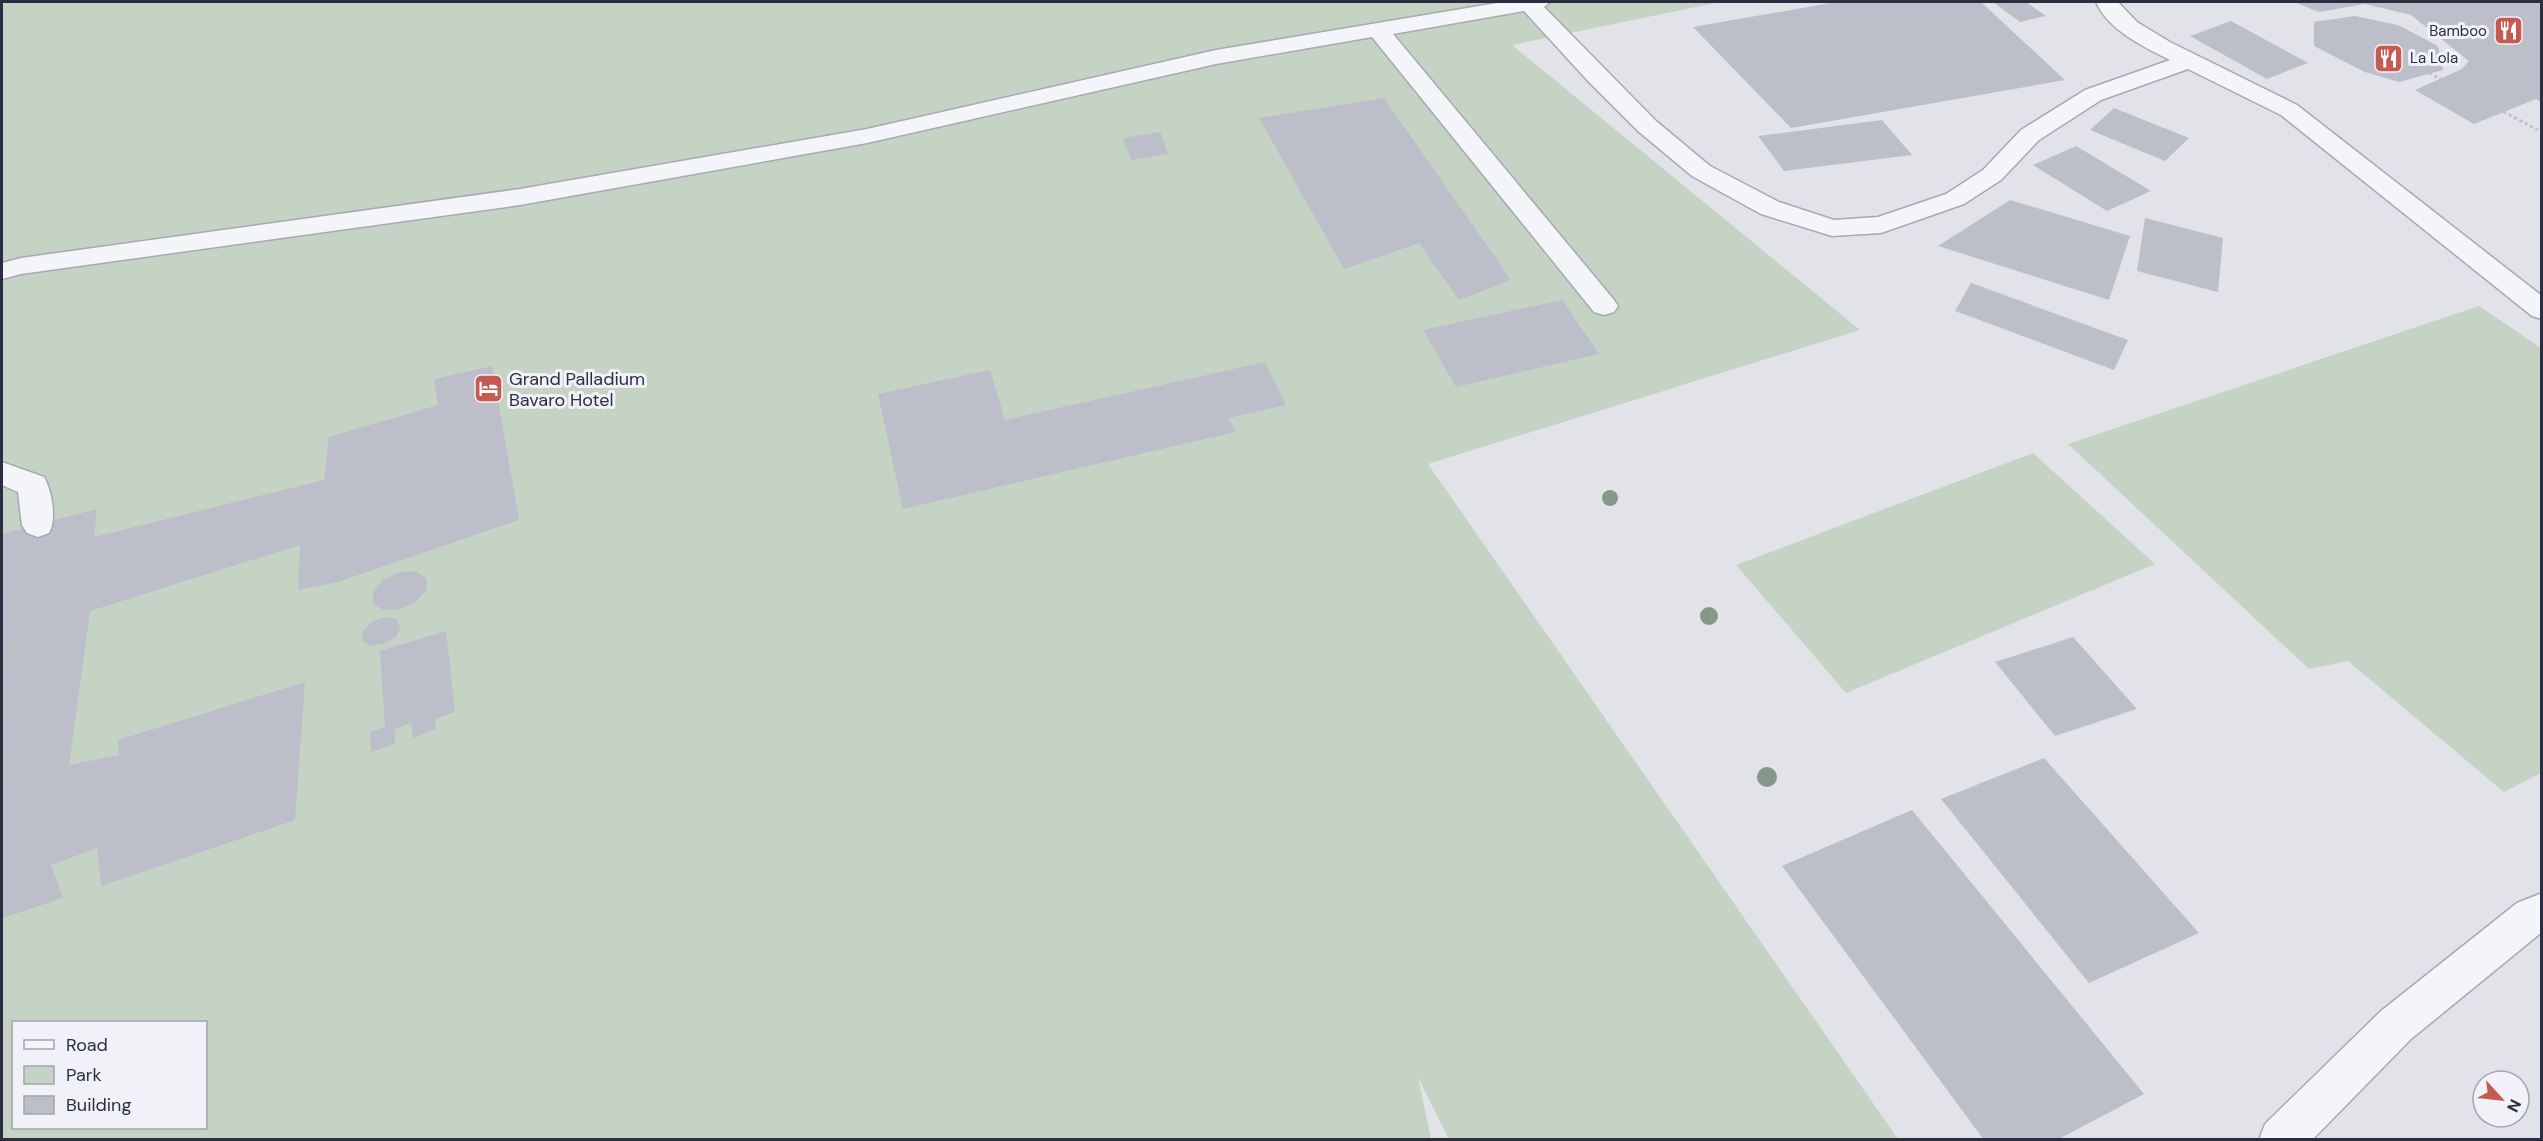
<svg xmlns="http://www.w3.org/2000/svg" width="2543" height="1141" viewBox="0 0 2543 1141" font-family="'DM Sans',sans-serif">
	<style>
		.green { fill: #c4d3c4; fill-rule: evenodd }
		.building { fill: #bcbec9 }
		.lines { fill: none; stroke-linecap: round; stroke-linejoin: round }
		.minor-tunnel-far1 { stroke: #bdbfc7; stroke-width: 31; stroke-dasharray: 31 16; stroke-linecap: butt }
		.minor-tunnel { stroke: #bdbfc7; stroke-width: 39; stroke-dasharray: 39 20; stroke-linecap: butt }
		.minor-casing { stroke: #a7a9b3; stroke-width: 3 }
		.path { stroke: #c0c1c8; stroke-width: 3; stroke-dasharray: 3 3; stroke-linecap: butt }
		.minor { fill: #f4f5f8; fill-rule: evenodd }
		.tree { fill: #859889 }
		.labels { text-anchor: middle; stroke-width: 6; stroke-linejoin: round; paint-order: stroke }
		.far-poi-label { font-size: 15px; fill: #2b2e40; stroke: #f1f2f7; text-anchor: end }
		.poi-label { font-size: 18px; fill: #2b2e40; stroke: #f1f2f7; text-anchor: start }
	</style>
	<rect width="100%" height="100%" fill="#e2e3e9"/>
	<!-- green -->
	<g class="green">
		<path d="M2 2H1720L1512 45 1860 330 1428 464 1898 1139H1449L1418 1077 1431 1139 2 1140ZM14 1022H206V1128H14Z"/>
		<polygon points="2479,306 2541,348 2541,773 2504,792 2348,661 2309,669 2068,444"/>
		<polygon points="2033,453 2155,564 1846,693 1736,565"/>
	</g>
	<!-- building -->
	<g class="building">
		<polygon points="1836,2 1981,2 2065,80 1791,128 1693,27"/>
		<polygon points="1993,2 2026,2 2046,16 2020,22"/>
		<polygon points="2294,2 2542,2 2542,103 2536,99 2474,124 2415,90 2462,69 2469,61 2411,15 2365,4 2319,12"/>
		<polygon points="2355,16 2398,25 2438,46 2443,70 2399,82 2365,72 2314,46 2314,22"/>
		<polygon points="2231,21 2308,63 2267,79 2190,36"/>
		<polygon points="1384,98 1511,280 1459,300 1419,243 1344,269 1259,118"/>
		<polygon points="2114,108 2189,138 2165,161 2090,130"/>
		<polygon points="1882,120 1912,155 1784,171 1758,136"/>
		<polygon points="1160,132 1168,154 1131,160 1123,138"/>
		<polygon points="2076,146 2151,191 2107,211 2033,165"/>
		<polygon points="2010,200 2130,236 2109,300 1938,246"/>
		<polygon points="2145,218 2223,238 2218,292 2137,271"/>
		<polygon points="1971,283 2128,340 2114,370 1955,311"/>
		<polygon points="1562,300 1599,354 1456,387 1423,330"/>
		<polygon points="1265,362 1286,405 1229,418 1235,432 903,509 878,394 990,370 1005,420"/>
		<polygon points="492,366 519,520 338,582 298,590 300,545 90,611 69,765 119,755 118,740 305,682 295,820 101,886 97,848 51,865 63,898 2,918 2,534 97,509 94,537 324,480 329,437 438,405 434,379"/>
		<polygon points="416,571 426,578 427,589 417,601 400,609 384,610 373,604 373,592 383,580 400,572"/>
		<polygon points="386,617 397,619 400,627 396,637 383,644 370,646 362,640 363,631 373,621"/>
		<polygon points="446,631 455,712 435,719 436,729 413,738 411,723 395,729 395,744 371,752 370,732 385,727 380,651"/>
		<polygon points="2073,637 2137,709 2055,736 1995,662"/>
		<polygon points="2044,758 2199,933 2089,983 1941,799"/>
		<polygon points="1912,810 2144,1094 2057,1140 1984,1140 1782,866"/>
	</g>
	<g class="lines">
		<!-- minor-tunnel-far1 -->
		<polyline class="minor-tunnel-far1" points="18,669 38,525"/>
		<!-- minor-tunnel -->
		<polyline class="minor-tunnel" points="2,785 18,668"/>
		<defs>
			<g id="minor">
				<path d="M1503 2H1550L1544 7 1656 121 1710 166 1779 202 1834 220 1878 217 1946 194 1983 170 2021 130 2085 90 2170 60C2144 47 2108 30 2096 2H2118L2137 22 2170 42 2297 105 2542 296V319L2532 316 2281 115 2188 69 2101 100 2039 140 2001 180 1964 204 1881 233 1832 236 1761 214 1692 176 1638 131 1588 81 1524 11 1393 34 1614 300 1618 306 1614 312 1604 315 1594 312 1372 37 1216 64 867 143 520 205 21 274 2 279V263L21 258 520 189 867 129 1216 50Z"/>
				<path d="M2 462 44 477C52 491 57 519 49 533L38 537 27 533 22 525 18 492 2 485Z"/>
				<polygon points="2542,893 2542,932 2411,1039 2312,1140 2259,1140 2265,1124 2381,1011 2517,903"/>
			</g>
		</defs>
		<!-- minor casing -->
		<use href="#minor" class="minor-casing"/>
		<!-- path -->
		<polyline class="path" points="2429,73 2542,132"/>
		<!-- minor -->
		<use href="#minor" class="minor"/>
	</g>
	<!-- trees -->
	<g class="tree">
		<circle cx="1610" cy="498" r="8"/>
		<circle cx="1709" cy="616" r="9"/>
		<circle cx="1767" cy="777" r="10"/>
	</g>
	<!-- icons -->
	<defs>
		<symbol id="restaurant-square" viewBox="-11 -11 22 22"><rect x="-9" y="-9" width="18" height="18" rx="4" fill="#c55a50" stroke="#f1f2f7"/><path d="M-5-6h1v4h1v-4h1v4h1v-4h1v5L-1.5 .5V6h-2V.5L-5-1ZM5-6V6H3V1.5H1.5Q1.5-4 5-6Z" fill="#fff"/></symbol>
		<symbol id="hotel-square" viewBox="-11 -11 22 22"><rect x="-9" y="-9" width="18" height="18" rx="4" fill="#c55a50" stroke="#f1f2f7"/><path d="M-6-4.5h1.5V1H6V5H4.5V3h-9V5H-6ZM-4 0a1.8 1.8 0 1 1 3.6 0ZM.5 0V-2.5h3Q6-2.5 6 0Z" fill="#fff"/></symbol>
	</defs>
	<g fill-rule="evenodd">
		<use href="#restaurant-square" x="2492" y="14" width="33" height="33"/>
		<use href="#restaurant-square" x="2372" y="42" width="33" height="33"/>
		<use href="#hotel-square" x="472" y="372" width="33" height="33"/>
	</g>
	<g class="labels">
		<!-- far-poi labels -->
		<g class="far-poi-label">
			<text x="2487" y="36">Bamboo</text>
			<text x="2410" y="63" text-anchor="start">La Lola</text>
		</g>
		<!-- poi labels -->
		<g class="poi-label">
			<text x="509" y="385">Grand Palladium<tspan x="509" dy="21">Bavaro Hotel</tspan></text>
		</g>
	</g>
	<!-- border -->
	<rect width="2543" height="1141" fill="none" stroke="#2b2e40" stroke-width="6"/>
	<!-- legend -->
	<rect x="12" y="1021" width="195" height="108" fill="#f1f2f7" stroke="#a2a4ae" stroke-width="1.5"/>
	<rect x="24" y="1040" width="30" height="9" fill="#f4f5f8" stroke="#a2a4ae" stroke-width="1.5"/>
	<text x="66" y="1051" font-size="18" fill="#2b2e40">Road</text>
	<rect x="24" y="1066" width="30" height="18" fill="#c4d3c4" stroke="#a2a4ae" stroke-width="1.5"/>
	<text x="66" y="1081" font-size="18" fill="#2b2e40">Park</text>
	<rect x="24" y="1096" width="30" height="18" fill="#bcbec9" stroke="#a2a4ae" stroke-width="1.5"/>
	<text x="66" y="1111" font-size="18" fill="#2b2e40">Building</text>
	<!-- north arrow -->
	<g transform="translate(2501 1099) rotate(117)"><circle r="28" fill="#f1f2f7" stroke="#a2a4ae" stroke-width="1.5"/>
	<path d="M0-4.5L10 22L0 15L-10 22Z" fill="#c55a50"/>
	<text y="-9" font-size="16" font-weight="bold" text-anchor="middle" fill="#2b2e40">N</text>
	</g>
</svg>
